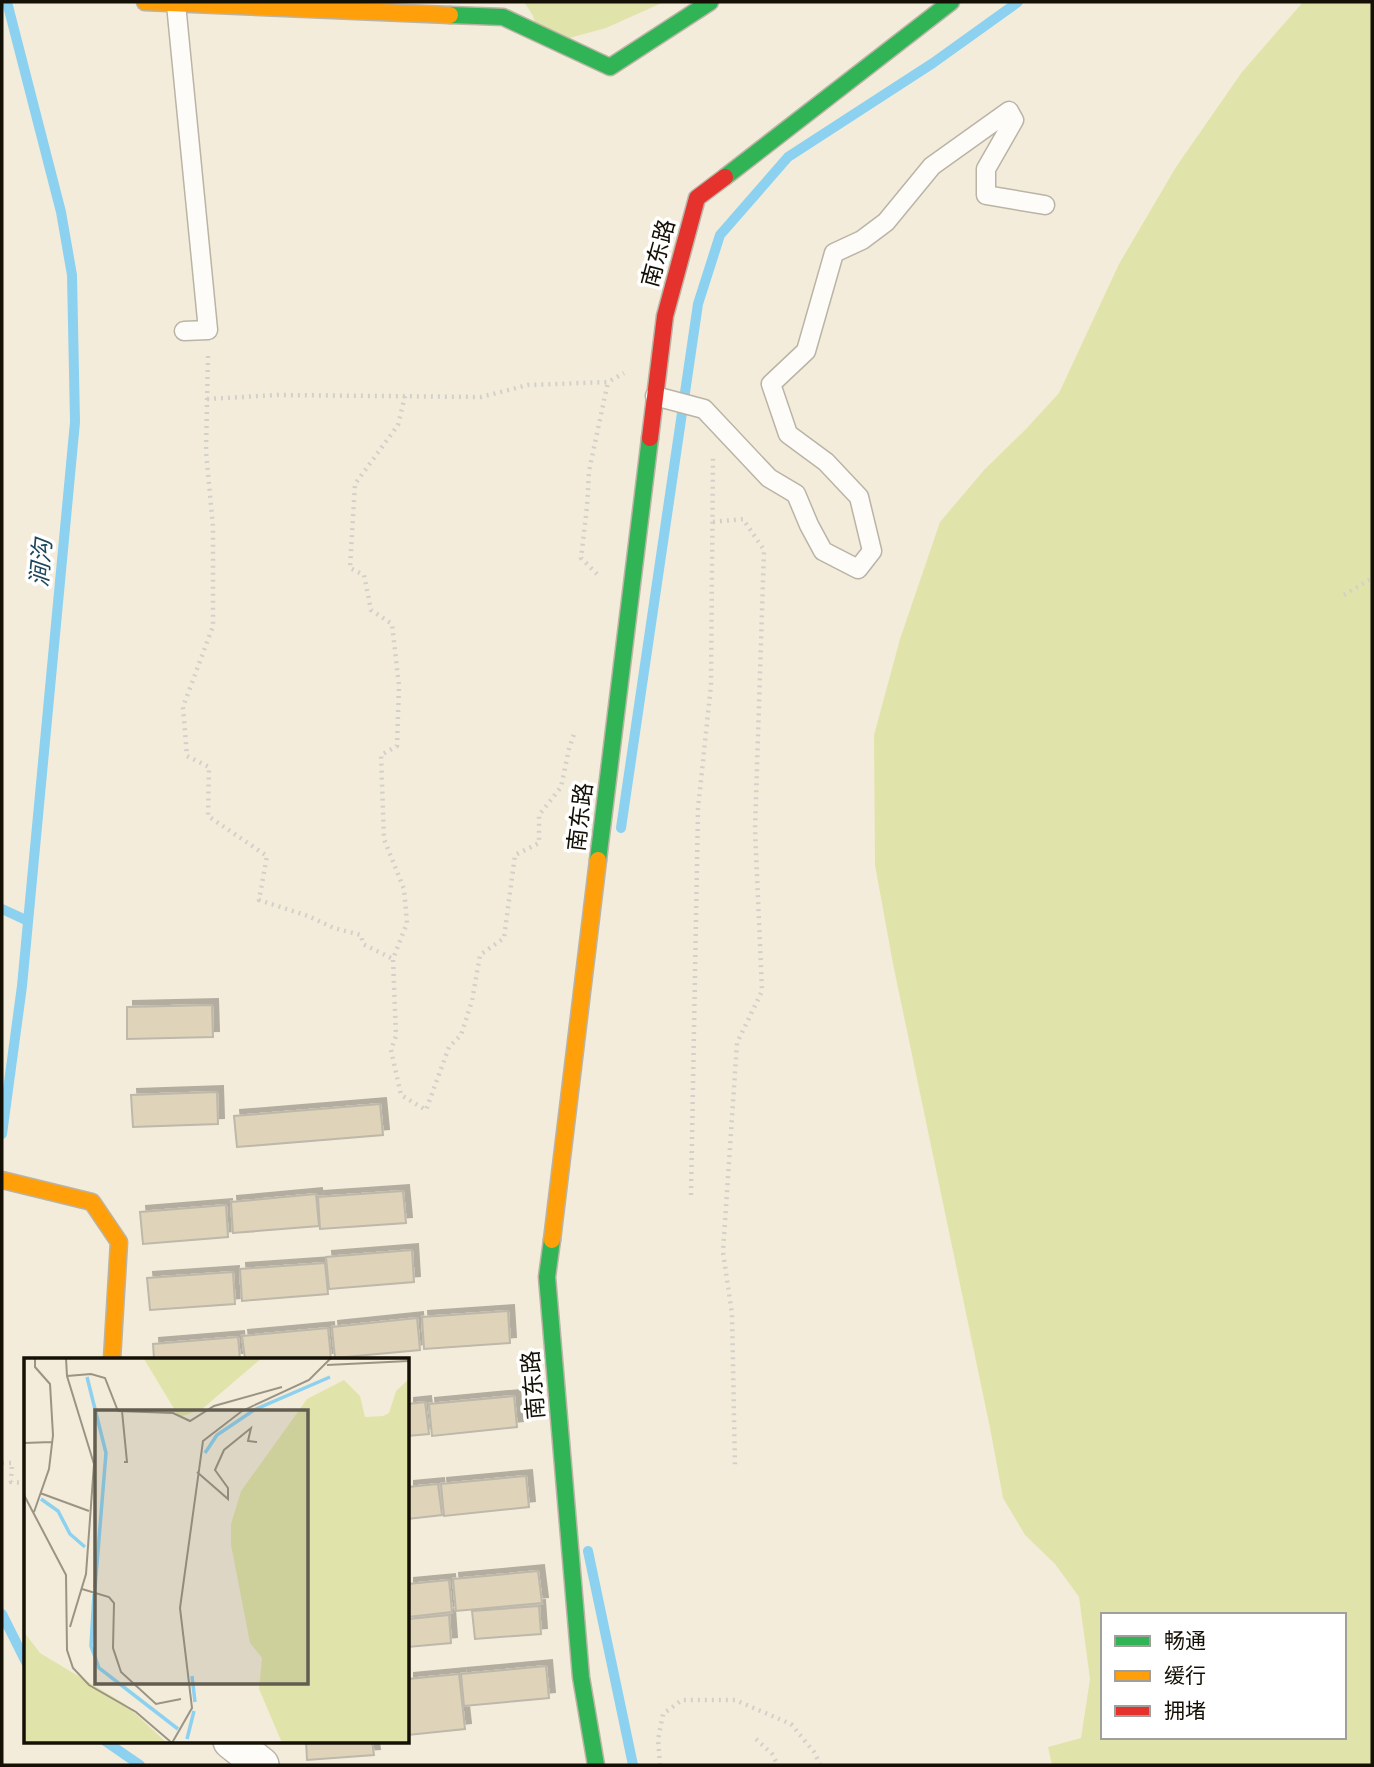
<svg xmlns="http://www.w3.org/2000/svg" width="1374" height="1767" viewBox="0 0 1374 1767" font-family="'Fira Sans','Noto Sans SC',sans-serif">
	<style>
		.green { fill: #e1e4aa; fill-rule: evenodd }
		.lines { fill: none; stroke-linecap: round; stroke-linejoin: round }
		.stream { stroke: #8cd1f0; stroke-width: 10 }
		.building { fill: #dfd4ba; stroke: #beb8aa; stroke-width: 2; filter: url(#shadow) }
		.lane-casing { stroke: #bab4a6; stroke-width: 21 }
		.street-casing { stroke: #bab4a6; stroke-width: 38 }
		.fast-casing { stroke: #bab4a6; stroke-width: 19 }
		.slow-casing { stroke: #bab4a6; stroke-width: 19 }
		.jam-casing { stroke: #bab4a6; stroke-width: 19 }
		.path { stroke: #d3d0cb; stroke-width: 4.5; stroke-dasharray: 2 5; stroke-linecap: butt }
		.lane { stroke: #fdfcf9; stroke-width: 18 }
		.street { stroke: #fdfcf9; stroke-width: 35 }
		.fast { stroke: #30b455; stroke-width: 16 }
		.slow { stroke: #ff9f0a; stroke-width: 16 }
		.jam { stroke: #e5322d; stroke-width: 16 }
		.labels { text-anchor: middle; stroke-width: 7; stroke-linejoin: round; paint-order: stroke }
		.street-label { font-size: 23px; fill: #141005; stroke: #fff }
		.water-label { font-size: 24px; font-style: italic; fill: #1d475d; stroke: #fff }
		.inset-river { fill: none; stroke: #8cd1f0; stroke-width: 3.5 }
		.inset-road { fill: none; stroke: #9a9485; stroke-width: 2 }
		.view { fill: #625d50; fill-opacity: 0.15; stroke: #625d50; stroke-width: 3.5 }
		.inset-edge { fill: none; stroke: #141005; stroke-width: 3.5 }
	</style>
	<defs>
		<filter id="shadow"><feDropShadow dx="6" dy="-6" stdDeviation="0" flood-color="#0004"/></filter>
	</defs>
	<rect width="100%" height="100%" fill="#f4ecda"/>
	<!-- green -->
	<g class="green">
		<polygon points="524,2 664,2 606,28 544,45 532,14"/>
		<path d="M1303 2H1372V1765H1052L1048 1747 1081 1738 1090 1679 1079 1597 1055 1564 1025 1535 1003 1498 990 1428 893 964 875 865 874 735 900 639 940 522 984 470 1025 430 1059 393 1119 264 1176 167 1242 72ZM1103 1615H1344V1737H1103Z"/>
	</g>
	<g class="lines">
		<!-- stream -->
		<g class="stream">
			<polyline points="621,828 698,304 720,235 788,157 933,63 1018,2"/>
			<polyline points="2,909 28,921"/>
			<polyline points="2,1134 22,986 75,422 72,275 61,212 7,2"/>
			<polyline points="588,1551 633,1765"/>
			<polyline points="2,1614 26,1662"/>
			<polyline points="105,1741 140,1765"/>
		</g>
	</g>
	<!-- building -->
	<g class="building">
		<polygon points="212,1005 213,1037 127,1039 127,1007"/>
		<polygon points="217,1092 218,1124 133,1127 131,1095"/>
		<polygon points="380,1104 383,1135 237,1147 234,1116"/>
		<polygon points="403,1191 406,1223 320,1229 318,1197"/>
		<polygon points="316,1194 319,1226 233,1233 231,1202"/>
		<polygon points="226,1205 228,1237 143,1244 140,1212"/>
		<polygon points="412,1250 414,1282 329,1289 326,1257"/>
		<polygon points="325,1263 328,1294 242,1301 240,1269"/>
		<polygon points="233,1272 235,1304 150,1310 147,1278"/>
		<polygon points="508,1311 510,1343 424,1349 422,1317"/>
		<polygon points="417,1318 420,1350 335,1358 332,1327"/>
		<polygon points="328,1328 331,1359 245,1359 242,1336"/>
		<polygon points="238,1337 240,1359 154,1359 153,1344"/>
		<polygon points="514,1396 517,1427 432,1436 429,1404"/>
		<polygon points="425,1402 429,1434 408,1436 408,1404"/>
		<polygon points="526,1476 529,1507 444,1516 441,1484"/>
		<polygon points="438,1484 442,1515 408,1519 408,1487"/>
		<polygon points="538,1571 542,1603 456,1611 453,1579"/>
		<polygon points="449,1580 452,1612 408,1617 408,1584"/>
		<polygon points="539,1606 541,1634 475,1639 472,1611"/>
		<polygon points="449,1615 451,1643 408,1647 408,1619"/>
		<polygon points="546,1666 549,1698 464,1706 461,1674"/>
		<polygon points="459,1674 465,1729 408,1735 408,1679"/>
		<polygon points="306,1741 372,1741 374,1755 307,1760"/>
	</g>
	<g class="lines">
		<defs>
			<g id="lane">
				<polyline points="176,4 208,330 184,331"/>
				<polyline points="655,396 704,409 769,478 796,494 809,525 823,551 858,569 872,551 859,497 826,462 788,434 771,384 806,351 834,253 862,240 886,222 932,166 1009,111 1014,120 986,169 986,195 1045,205"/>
			</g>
			<polyline id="street" points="231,1741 261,1765"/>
			<g id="fast">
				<polyline points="450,15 503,17 610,67 710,2"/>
				<polyline points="725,177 951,2"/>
				<polyline points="598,860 650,438"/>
				<polyline points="552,1240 547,1277 581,1677 596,1765"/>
			</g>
			<g id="slow">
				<polyline points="145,2 450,15"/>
				<polyline points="2,1180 92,1202 119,1242 112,1359"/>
				<polyline points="552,1240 598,860"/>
			</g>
			<polyline id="jam" points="650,438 665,316 697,198 725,177"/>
		</defs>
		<!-- lane casing -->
		<use href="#lane" class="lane-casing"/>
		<!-- street casing -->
		<use href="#street" class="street-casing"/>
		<!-- fast casing -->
		<use href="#fast" class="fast-casing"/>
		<!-- slow casing -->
		<use href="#slow" class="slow-casing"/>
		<!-- jam casing -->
		<use href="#jam" class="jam-casing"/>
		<!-- path -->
		<g class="path">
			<polyline points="208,356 206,452 213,527 213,626 183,707 187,756 209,767 208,816 267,856 259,900 308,916 334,928 361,935 363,944 393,959"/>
			<polyline points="405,396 398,425 355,484 350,568 364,575 371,610 392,624 399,686 397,746 381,755 384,839 404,889 407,923 393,959 396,1036 391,1050 401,1095 426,1110 449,1047 461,1035 472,1001 480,955 504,938 515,855 539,843 539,815 561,787 569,749 575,731"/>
			<polyline points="207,399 277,395 481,397 528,385 608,382 624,373"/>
			<polyline points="713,522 743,519 764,550 755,829 762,991 737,1043 723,1252 732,1314 735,1467"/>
			<polyline points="597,574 581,558 587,507 589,471 608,382"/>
			<polyline points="1344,595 1372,578"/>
			<polyline points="691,1195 698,809 711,685 713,456"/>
			<polyline points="2,1463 12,1463 11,1482 26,1483"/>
			<polyline points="756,1739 772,1754 778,1765"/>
			<polyline points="660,1765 658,1740 663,1714 682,1700 735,1700 791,1724 814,1752 820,1764"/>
		</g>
		<!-- lane -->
		<use href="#lane" class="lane"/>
		<!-- street -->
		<use href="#street" class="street"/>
		<!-- fast -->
		<use href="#fast" class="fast"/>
		<!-- slow -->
		<use href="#slow" class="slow"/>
		<!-- jam -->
		<use href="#jam" class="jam"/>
	</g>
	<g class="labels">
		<!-- street labels -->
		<g class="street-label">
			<text transform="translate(658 253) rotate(-75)" y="8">南东路</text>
			<text transform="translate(580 817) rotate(-83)" y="8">南东路</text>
			<text transform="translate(533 1385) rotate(-95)" y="8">南东路</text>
		</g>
		<!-- water labels -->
		<g class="water-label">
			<text transform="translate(41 563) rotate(-85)" y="8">涧沟</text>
		</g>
	</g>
	<!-- overview -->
	<g transform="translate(24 1358)">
		<rect width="385" height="385" fill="#f4ecda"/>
		<path d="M238 0 177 52 155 59 120 1ZM385 21V385H258L235 331 238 300 226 285 207 187V166L217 133 283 41 320 22 336 38 341 59 359 58 365 55 372 33ZM0 274 16 295 101 346 143 385H0Z" fill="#e1e4aa"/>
		<path class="inset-river" d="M63 19 82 95 71 230M181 95 193 77 230 52 306 19M17 141 34 153 46 176 61 189M70 236 67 288 75 310 154 371M168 318 171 344M163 381 170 353"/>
		<path class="inset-road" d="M42 0 43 18 70 106 62 216 46 269M303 7 385 3M43 18 67 16 81 20 94 53 149 55 166 63 190 48 258 29M98 53 103 104H100M0 85 28 84M173 114 204 141V130L191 112 200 92 227 70 224 83 233 84M16 135 65 153M0 137 42 217 43 292 49 310 65 327 112 354 148 385 168 350 156 250 179 83 218 53 285 22 307 0M10 154 25 111 29 77 26 26 11 9V0M58 231 85 239 90 245 89 290 97 314 132 346 157 341"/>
		<path class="view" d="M71 52H284V326H71Z"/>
		<rect width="385" height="385" class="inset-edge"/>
	</g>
	<!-- border -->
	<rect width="1374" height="1767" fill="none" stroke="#141005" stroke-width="7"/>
	<!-- legend -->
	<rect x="1101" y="1613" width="245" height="126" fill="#ffffff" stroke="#a19f9b" stroke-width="2"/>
	<rect x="1115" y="1636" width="35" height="10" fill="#30b455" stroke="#a19f9b" stroke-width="2"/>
	<text x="1164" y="1648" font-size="21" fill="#141005">畅通</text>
	<rect x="1115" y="1671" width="35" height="10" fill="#ff9f0a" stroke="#a19f9b" stroke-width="2"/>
	<text x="1164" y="1683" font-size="21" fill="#141005">缓行</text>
	<rect x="1115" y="1706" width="35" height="10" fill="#e5322d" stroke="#a19f9b" stroke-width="2"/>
	<text x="1164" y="1718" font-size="21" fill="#141005">拥堵</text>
</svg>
